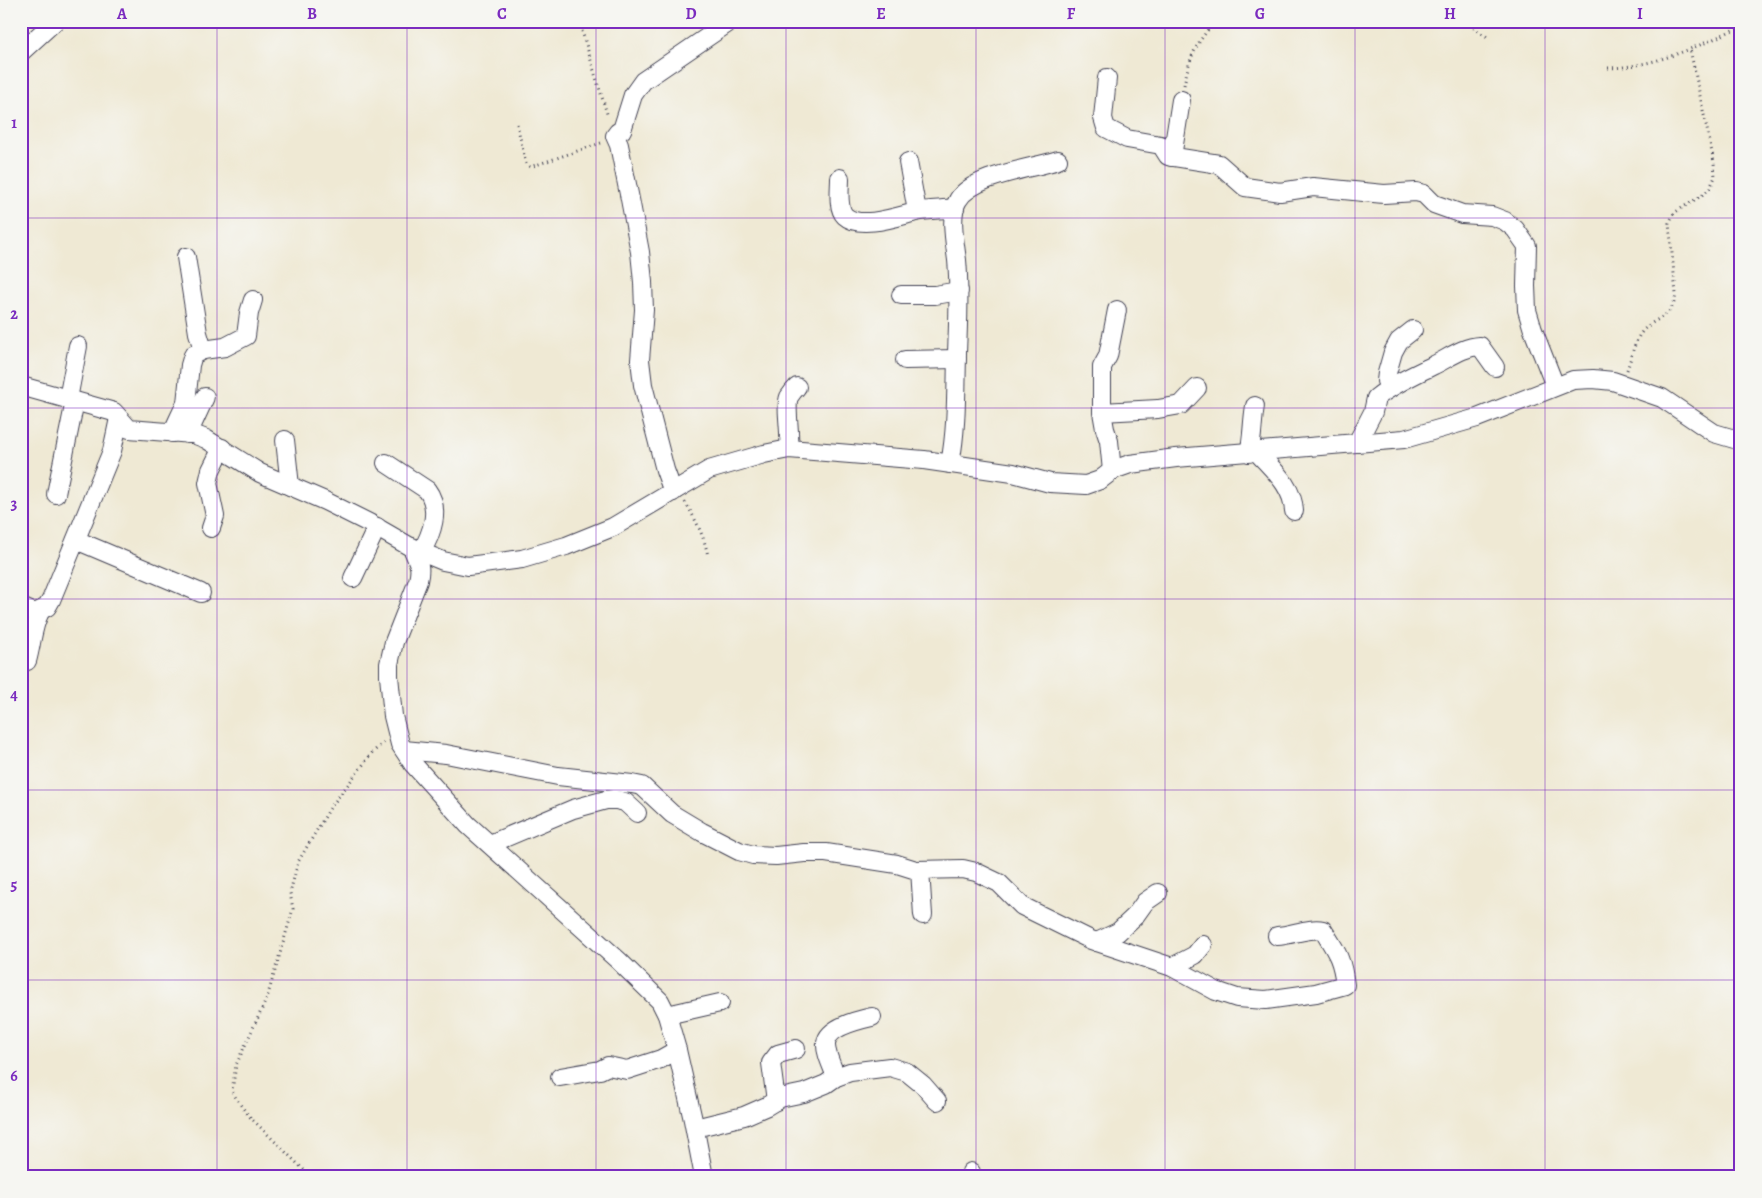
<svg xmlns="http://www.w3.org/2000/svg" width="1762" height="1198" viewBox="0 0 1762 1198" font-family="Alegreya,serif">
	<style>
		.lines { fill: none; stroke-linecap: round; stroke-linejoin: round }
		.minor-casing { stroke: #414052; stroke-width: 20 }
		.path { stroke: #414052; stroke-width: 3; stroke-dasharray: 1 4; stroke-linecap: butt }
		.minor { stroke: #fff; stroke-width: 18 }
		.grid { fill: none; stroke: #7b2cbf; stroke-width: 1; stroke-opacity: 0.55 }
		.neatline { fill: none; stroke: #7b2cbf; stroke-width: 2 }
		.grid-label { font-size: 16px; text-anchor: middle; font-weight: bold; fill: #7b2cbf }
	</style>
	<rect width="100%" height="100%" fill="#f6f6f2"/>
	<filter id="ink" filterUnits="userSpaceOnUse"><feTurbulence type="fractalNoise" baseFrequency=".02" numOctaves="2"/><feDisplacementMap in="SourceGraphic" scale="10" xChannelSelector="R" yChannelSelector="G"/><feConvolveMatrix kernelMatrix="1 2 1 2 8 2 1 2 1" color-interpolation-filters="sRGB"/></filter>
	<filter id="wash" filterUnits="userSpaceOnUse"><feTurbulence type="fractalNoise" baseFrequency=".0096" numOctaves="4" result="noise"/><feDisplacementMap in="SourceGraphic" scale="20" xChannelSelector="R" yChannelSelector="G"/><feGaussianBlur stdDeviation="1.12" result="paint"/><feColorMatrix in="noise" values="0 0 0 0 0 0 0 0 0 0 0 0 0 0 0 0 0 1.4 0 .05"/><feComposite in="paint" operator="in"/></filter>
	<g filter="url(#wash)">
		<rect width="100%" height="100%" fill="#efe9d4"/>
	</g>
	<g filter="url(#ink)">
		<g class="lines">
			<defs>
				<g id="minor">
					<polyline points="21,52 55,21"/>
					<polyline points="1107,78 1103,118 1106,128 1127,139 1161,145 1168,156 1219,164 1245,187 1280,192 1313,187 1384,194 1416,192 1424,194 1434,204 1462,214 1492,216 1505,221 1515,229 1527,246 1526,286 1527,310 1533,330 1555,386"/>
					<polyline points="1172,157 1181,100"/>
					<polyline points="908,162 917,211"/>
					<path d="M840 178C840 189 837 208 845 216 860 230 899 216 916 212 929 209 942 210 955 208"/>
					<polyline points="186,257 198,333 203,350"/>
					<polyline points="901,295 935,295 959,291"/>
					<polyline points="905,360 957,359"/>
					<polyline points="21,386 114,412 129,429 193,434 206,439 260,473 325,501 369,523 414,549 443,561 468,566 522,559 566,546 613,527 709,470 764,454 789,449 924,460 1013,473 1050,483 1086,485 1100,480 1113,470 1130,464 1176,458 1404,439 1477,418 1573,380 1593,379 1613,381 1662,398 1714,433 1741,441"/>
					<polyline points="1390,388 1386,381 1387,373 1393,352 1399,341 1413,330"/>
					<polyline points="68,399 78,346"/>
					<polyline points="1102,412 1158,409 1181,405 1197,388"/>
					<polyline points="172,433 186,403 190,365 193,355 203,350 225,347 246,336 249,313 253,300"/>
					<polyline points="188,434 205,397"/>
					<polyline points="285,440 290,486"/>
					<path d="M1357 443 1373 412 1376 398C1393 384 1414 375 1434 365 1449 358 1462 347 1480 346L1495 367"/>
					<path d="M789 449C791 435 785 407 789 397 791 394 794 390 797 387"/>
					<path d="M1257 452C1273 470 1293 486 1294 511"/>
					<path d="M1249 453C1253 437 1252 422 1255 406"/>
					<path d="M386 463 427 490C441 509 432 534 421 552"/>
					<path d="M950 464C957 427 956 392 957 354 958 323 960 291 957 260 955 244 949 214 958 200 973 175 1031 169 1058 160"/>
					<polyline points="1112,471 1109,441 1105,429 1102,412 1102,367 1108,356 1117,310"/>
					<polyline points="673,492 665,470 643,385 640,360 644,310 643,282 640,252 630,199 619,145 615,136 618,132 622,130 633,95 643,81 731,21"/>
					<polyline points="56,494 75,401"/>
					<polyline points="211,528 215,516 208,483 211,470 222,448"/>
					<polyline points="76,540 201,593"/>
					<path d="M412 547C417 562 422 564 418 581L394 642 389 664V676L393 716 400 744 413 764 468 825 619 961 660 1001 667 1015 677 1050 693 1120 704 1177"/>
					<polyline points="353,578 377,527"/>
					<polyline points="21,607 35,613 47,607 51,600 112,451 119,418"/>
					<path d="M27 661C32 644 32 627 40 612"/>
					<path d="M404 750 446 754 558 776 632 784 642 786 672 814 702 832 739 851 753 855 776 856 804 853H826L897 864 916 870 963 869 976 872 999 883 1022 906 1091 940 1172 967 1216 991 1237 998 1266 1000 1316 993 1345 985C1342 958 1336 951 1323 930 1310 927 1292 935 1277 936"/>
					<polyline points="490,844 573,809 606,800 616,800 625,802 637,813"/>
					<polyline points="920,870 923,915"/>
					<polyline points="1097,942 1118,932 1135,916 1145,902 1158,893"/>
					<polyline points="1172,967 1195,955 1203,945"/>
					<polyline points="667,1015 720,1003"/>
					<polyline points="560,1077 600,1070 608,1066 627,1070 661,1059 677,1050"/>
					<path d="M836 1077C833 1068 825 1053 826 1043 828 1027 859 1020 872 1017"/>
					<polyline points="776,1101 771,1063 778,1054 796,1049"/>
					<polyline points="695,1128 744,1116 767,1106 780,1098 804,1093 826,1084 836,1077 850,1072 890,1067 907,1072 923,1085 937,1101"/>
					<polyline points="971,1172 971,1177"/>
				</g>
			</defs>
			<!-- minor casing -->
			<use href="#minor" class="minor-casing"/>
			<!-- path -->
			<g class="path">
				<polyline points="1460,21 1469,25 1489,38"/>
				<polyline points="582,31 608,117"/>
				<path d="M1608 68C1654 67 1700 46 1741 26"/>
				<path d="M1184 85C1190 55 1196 44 1215 21"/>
				<polyline points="517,124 526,164 530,167 601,143"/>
				<path d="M1627 370C1631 359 1634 343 1641 333 1655 315 1672 321 1676 294L1669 223 1674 213 1704 194 1710 188 1715 177 1714 162 1690 49"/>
				<path d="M685 502C696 520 704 536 708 556"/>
				<polyline points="311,1177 249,1116 239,1103 232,1091 236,1065 267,998 293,909 290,893 298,862 330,808 372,753 384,742"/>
				<polyline points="1725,1177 1741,1161"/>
			</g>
			<!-- minor -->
			<use href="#minor" class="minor"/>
		</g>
	</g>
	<!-- grid -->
	<path class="grid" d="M217 21V1177M407 21V1177M596 21V1177M786 21V1177M976 21V1177M1165 21V1177M1355 21V1177M1545 21V1177M21 218H1741M21 408H1741M21 599H1741M21 790H1741M21 980H1741"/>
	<!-- margin -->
	<rect width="1762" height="1198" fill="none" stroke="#f6f6f2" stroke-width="55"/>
	<rect x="28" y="28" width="1706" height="1142" class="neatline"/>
	<g class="grid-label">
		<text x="122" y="19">A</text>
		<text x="312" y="19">B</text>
		<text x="502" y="19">C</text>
		<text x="691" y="19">D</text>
		<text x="881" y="19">E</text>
		<text x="1071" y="19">F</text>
		<text x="1260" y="19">G</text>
		<text x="1450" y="19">H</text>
		<text x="1640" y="19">I</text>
		<text x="14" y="128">1</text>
		<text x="14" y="319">2</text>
		<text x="14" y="509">3</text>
		<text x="14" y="700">4</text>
		<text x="14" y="890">5</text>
		<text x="14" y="1081">6</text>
	</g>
</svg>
